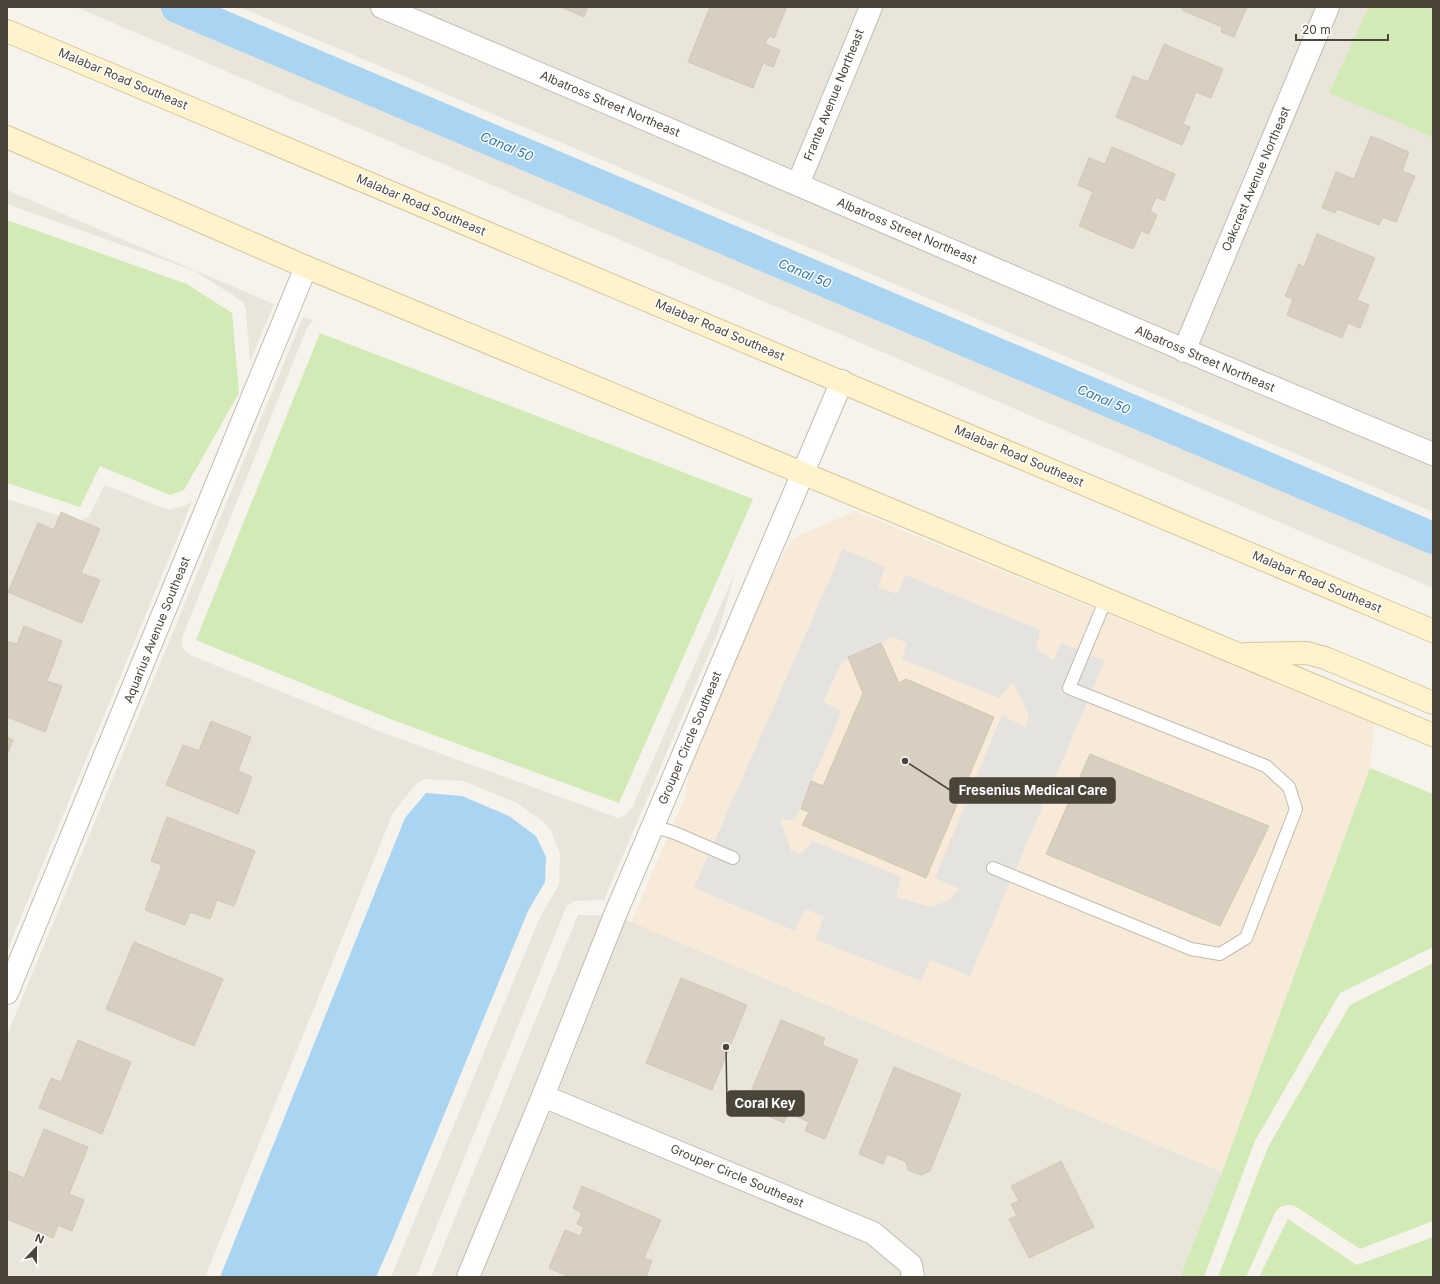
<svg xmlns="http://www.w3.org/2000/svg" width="1440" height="1284" viewBox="0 0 1440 1284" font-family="Inter,sans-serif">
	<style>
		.residential { fill: #eae5da }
		.commercial { fill: #f7ead8 }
		.green { fill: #d2eab5 }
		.parking { fill: #e5e3e0; fill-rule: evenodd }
		.water { fill: #a9d4f2 }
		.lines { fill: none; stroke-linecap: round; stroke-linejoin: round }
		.canal { stroke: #a9d4f2; stroke-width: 32 }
		.building { fill: #d8cfc1; stroke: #d3c7b4 }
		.lane-casing { stroke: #c2bbae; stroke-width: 14 }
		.street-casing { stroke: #c2bbae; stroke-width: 24 }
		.secondary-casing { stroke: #d6c79b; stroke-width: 24 }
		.lane { stroke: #fff; stroke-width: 12 }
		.street { stroke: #fff; stroke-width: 22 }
		.secondary { stroke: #fff3cd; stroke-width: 22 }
		.labels { text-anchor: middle; stroke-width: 3; stroke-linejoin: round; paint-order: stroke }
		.street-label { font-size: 12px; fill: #4b4439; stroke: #fff }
		.water-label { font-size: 13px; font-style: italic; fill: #2e7ab2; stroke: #fff }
		.leader { fill: none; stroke: #4b4439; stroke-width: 1.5 }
		.callout-dot { fill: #4b4439; stroke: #fff; stroke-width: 1.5 }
		.callout { fill: #4b4439; stroke: #4b4439; stroke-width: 1.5 }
		.callout-label { font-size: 13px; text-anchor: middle; font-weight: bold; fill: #fff }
	</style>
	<rect width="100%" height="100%" fill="#f6f3ec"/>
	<!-- residential -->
	<g class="residential">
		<polygon points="76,7 198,7 1433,529 1433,588"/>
		<polygon points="239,7 1433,7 1433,512 330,45"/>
		<polygon points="7,190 274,304 250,362 246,310 243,302 195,271 7,204"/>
		<polygon points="303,317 313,320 307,328 183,635 182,644 183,649 190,655 384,733 618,818 626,815 632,808 735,573 718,632 604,900 575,901 567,906 565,910 416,1277 391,1277 540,917 559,885 560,853 551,831 545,823 517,803 463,781 424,779 416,784 393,813 205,1277 7,1277 7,1035"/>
		<polygon points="105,485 168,510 186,505 192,502 7,951 7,499 78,522 89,516"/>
		<polygon points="578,915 615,915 1222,1172 1180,1277 431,1277"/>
	</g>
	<!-- commercial -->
	<polygon class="commercial" points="855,511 1375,723 1370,768 1222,1172 631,922 686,795 689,769 763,593 792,539"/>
	<!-- green -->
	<g class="green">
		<polygon points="1369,7 1433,7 1433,137 1329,93"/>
		<polygon points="7,220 187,284 232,313 239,393 184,490 170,495 100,466 80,507 7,483"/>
		<polygon points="320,333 753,499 619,803 390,719 196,640"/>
		<polygon points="1370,768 1433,794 1433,947 1340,993 1255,1141 1204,1277 1180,1277 1222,1172"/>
		<path d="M1433 963V1221L1360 1249 1295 1206C1287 1204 1280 1205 1275 1213L1246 1277H1218L1268 1147 1350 1005Z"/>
		<polygon points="1288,1219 1357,1265 1433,1237 1433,1277 1259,1277"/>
	</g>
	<!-- parking -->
	<path class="parking" d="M843 549 885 567 878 587 897 594 906 575 1040 630 1036 649 1053 660 1061 643 1105 661 970 976 930 960 921 981 815 939 824 917 805 909 795 931 694 888ZM893 637 907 643 902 659 999 698 1013 683 1029 715 1026 728 1002 715 935 878 960 889 948 901 930 907 896 897 901 877 813 841 800 854 791 851 780 819 795 820 842 711 823 702 842 662Z"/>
	<!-- water -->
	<polygon class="water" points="426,793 462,796 509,816 536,836 546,857 545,882 528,911 392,1241 376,1277 220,1277 405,818"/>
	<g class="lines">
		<!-- canal -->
		<polyline class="canal" points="177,7 1433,538"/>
	</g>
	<!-- building -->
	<g class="building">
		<polygon points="561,7 588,7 584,17"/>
		<polygon points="710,7 781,7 786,9 774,38 769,36 765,44 780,50 773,67 763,63 753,88 688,62"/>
		<polygon points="1184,7 1247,7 1234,37 1221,32 1222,27 1182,10"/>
		<polygon points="1164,44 1223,69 1211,98 1196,92 1183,124 1190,127 1182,145 1116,117 1133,76 1148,82"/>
		<polygon points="1371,136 1409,152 1402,171 1415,176 1396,222 1383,217 1379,225 1337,209 1335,213 1322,208 1336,172 1354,179"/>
		<polygon points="1112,147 1175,174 1164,201 1156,197 1150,211 1157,215 1149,234 1141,231 1133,249 1079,226 1093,192 1078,185 1089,158 1105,164"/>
		<polygon points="1317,234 1375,258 1357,300 1369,305 1360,328 1348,323 1342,338 1287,315 1293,299 1285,296 1299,264 1304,267"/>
		<polygon points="61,512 100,529 81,573 100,580 82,623 8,592 38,523 54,530"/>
		<polygon points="24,626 62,641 47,681 62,686 45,732 7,717 7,641 17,644"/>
		<polygon points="881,643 899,683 906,679 994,717 926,878 802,825 809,812 801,809 811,781 823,786 863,693 848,657"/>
		<polygon points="211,721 251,737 238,771 252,777 238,814 166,785 183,745 199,751"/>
		<polygon points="7,737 13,740 7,755"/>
		<polygon points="1090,754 1269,826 1220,926 1046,854"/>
		<polygon points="167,817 255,851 234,906 217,900 210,919 190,912 185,925 145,910 162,865 151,861"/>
		<polygon points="134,942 223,979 194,1046 106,1009"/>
		<polygon points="681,978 747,1005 712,1090 646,1063"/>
		<polygon points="781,1020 825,1038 822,1045 858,1060 825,1139 805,1131 809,1122 798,1117 800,1112 790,1108 784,1123 745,1106"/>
		<polygon points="78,1040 131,1062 102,1134 39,1108 51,1078 61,1082"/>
		<polygon points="894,1067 961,1094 930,1171 921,1175 908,1170 906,1162 887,1154 883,1164 859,1154"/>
		<polygon points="44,1129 88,1147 69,1194 84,1200 72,1231 58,1225 53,1238 7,1219 8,1171 24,1178"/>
		<polygon points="1061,1161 1094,1227 1029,1258 1009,1219 1017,1216 1011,1204 1019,1201 1011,1186"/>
		<polygon points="582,1186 661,1220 644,1258 652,1261 646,1277 570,1277 549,1268 565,1230 580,1236 584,1227 577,1224 582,1213 573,1208"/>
	</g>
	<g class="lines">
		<defs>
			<g id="lane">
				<polyline points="653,826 675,833 733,858"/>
				<polyline points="993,868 1191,949 1220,954 1246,938 1296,809 1289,787 1266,766 1069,688 1106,599"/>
			</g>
			<g id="street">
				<path d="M382 7C733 155 1081 309 1433 454"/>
				<polyline points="798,184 871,7"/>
				<polyline points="1184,351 1328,7"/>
				<polyline points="7,993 306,267"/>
				<polyline points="543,1096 873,1233 911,1265 913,1277"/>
				<polyline points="468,1277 543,1096 615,915 842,381"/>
			</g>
			<g id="secondary">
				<polyline points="7,31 1433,631"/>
				<polyline points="7,137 306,267 1433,735"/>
				<polyline points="1246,654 1307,653 1325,658 1433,703"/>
			</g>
		</defs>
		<!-- lane casing -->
		<use href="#lane" class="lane-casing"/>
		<!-- street casing -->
		<use href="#street" class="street-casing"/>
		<!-- secondary casing -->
		<use href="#secondary" class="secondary-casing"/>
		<!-- lane -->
		<use href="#lane" class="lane"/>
		<!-- street -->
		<use href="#street" class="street"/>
		<!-- secondary -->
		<use href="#secondary" class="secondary"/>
	</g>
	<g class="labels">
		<!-- street labels -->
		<g class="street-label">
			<text transform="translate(123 79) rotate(23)" y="4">Malabar Road Southeast</text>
			<text transform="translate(834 95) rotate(-68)" y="4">Frante Avenue Northeast</text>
			<text transform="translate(610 104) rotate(23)" y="4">Albatross Street Northeast</text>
			<text transform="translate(1256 179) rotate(-67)" y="4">Oakcrest Avenue Northeast</text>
			<text transform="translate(421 205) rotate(23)" y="4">Malabar Road Southeast</text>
			<text transform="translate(907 231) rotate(23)" y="4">Albatross Street Northeast</text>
			<text transform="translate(720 330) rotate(23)" y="4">Malabar Road Southeast</text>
			<text transform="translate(1205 359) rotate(23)" y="4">Albatross Street Northeast</text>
			<text transform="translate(1019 456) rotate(23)" y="4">Malabar Road Southeast</text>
			<text transform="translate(1317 582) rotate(23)" y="4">Malabar Road Southeast</text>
			<text transform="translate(157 630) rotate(-68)" y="4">Aquarius Avenue Southeast</text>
			<text transform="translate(690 738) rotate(-67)" y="4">Grouper Circle Southeast</text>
			<text transform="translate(737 1176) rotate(23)" y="4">Grouper Circle Southeast</text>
		</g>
		<!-- water labels -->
		<g class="water-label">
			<text transform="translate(507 146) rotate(23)" y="5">Canal 50</text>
			<text transform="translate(805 273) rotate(23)" y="5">Canal 50</text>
			<text transform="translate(1104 399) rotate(23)" y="5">Canal 50</text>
		</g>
	</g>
	<!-- callouts -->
	<path class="leader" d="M905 761L950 790M726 1047L727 1104"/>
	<g class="callout-dot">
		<circle cx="905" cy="761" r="4"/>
		<circle cx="726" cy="1047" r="4"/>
	</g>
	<g class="callout">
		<rect x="950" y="778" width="165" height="25" rx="4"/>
		<rect x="727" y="1091" width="77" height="25" rx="4"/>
	</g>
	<g class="callout-label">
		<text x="1033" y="795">Fresenius Medical Care</text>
		<text x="765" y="1108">Coral Key</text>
	</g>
	<!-- border -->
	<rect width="1440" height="1284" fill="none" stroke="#4b4439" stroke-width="16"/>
	<!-- north arrow -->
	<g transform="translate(36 1248) rotate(22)" stroke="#ffffff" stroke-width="3" paint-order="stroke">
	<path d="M0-3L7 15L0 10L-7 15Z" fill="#4b4439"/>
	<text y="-6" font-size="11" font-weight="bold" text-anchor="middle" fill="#4b4439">N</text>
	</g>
	<!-- scale -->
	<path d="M1296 34v6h92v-6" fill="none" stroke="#4b4439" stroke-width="2"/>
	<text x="1302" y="34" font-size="12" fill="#4b4439" stroke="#ffffff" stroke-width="3" paint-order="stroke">20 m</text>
</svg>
